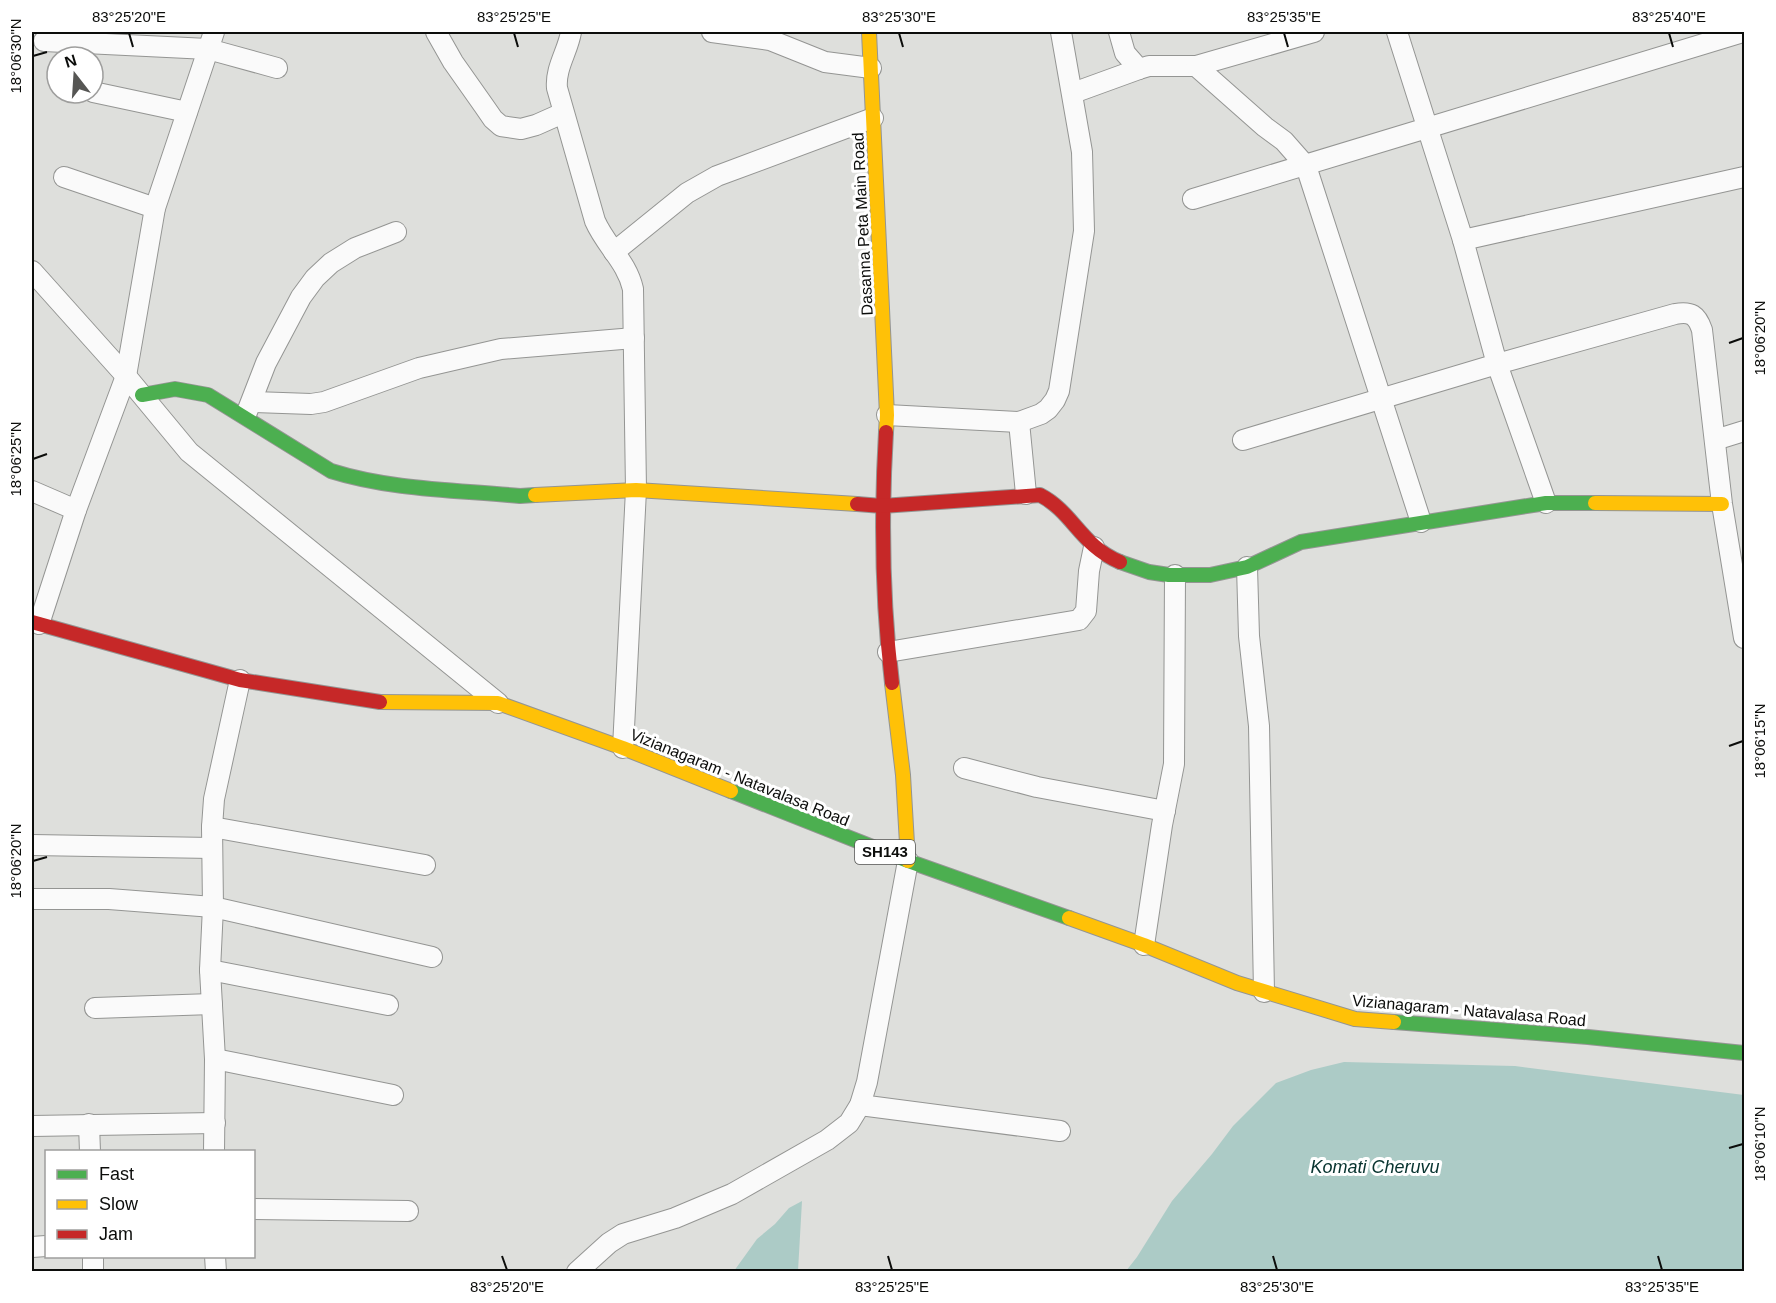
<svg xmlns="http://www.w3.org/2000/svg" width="1776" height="1303" viewBox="0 0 1776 1303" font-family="Arial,sans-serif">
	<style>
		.water { fill: #accbc6 }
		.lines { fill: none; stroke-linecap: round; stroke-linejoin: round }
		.street-casing { stroke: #949593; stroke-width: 22 }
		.fast-casing { stroke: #949593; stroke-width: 16 }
		.slow-casing { stroke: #949593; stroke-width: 16 }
		.jam-casing { stroke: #949593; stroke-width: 16 }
		.street { stroke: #fafafa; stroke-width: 20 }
		.fast { stroke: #4caf50; stroke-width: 14 }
		.slow { stroke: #ffc107; stroke-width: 14 }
		.jam { stroke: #c62828; stroke-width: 14 }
		.ticks { fill: none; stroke: #0c0d0b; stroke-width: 2 }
		.labels { text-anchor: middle; stroke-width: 6; stroke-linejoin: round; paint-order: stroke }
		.shield { fill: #fff; stroke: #555654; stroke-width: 1.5 }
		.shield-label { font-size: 15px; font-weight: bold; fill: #0c0d0b }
		.street-label { font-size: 16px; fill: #0c0d0b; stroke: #fff }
		.water-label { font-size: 18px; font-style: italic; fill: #07332f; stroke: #fff }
		.neatline { fill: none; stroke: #0c0d0b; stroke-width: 2 }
		.ticks-label { font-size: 15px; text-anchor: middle; fill: #0c0d0b }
	</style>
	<rect width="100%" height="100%" fill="#dedfdc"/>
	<!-- water -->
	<g class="water">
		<polygon points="1344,1062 1515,1066 1744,1095 1744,1271 1126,1271 1137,1257 1172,1201 1212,1154 1233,1126 1276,1083 1311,1070"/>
		<polygon points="802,1201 798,1271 734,1271 757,1239 775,1224 789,1208"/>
	</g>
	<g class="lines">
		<defs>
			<g id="street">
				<polyline points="436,32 453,62 484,106 493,119 501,126 521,129 536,125 563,113"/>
				<path d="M571 32C568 51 555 68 557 88L595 221C606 246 627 262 633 289L636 490 623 748"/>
				<polyline points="712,32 770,40 825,62 871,68"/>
				<polyline points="1119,32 1125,53 1139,69 1149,66 1196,66 1314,32"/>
				<polyline points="1397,32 1463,240 1497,364 1546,503"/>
				<polyline points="44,41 208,49 277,68"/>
				<polyline points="1196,66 1265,127 1284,141 1306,166 1421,522"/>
				<polyline points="93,92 187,112"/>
				<polyline points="1073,93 1139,69"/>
				<polyline points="64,177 155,208"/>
				<polyline points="1193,199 1743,32"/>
				<polyline points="1463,240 1744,177"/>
				<polyline points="614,252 687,193 717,176 873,118"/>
				<polyline points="32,271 126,376 189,452 498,703"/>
				<polyline points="252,402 311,404 324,402 419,368 501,349 634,338"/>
				<polyline points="247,412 266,363 301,297 315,278 331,263 355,248 396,232"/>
				<polyline points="887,415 1019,422 1041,414 1048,409 1055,400 1059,391 1084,231 1082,152 1061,32"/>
				<polyline points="1019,422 1026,494"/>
				<path d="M1243 440 1497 364 1675 314C1691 311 1697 315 1702 330L1722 504 1744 638"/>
				<polyline points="1715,440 1744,431"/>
				<polyline points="32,491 76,510"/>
				<polyline points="1247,567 1249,636 1259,726 1264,992"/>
				<polyline points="39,624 76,510 126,376 155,208 214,32"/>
				<polyline points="888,652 1079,620 1086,611 1089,571 1094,547"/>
				<polyline points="964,768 1037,787 1165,811"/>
				<polyline points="212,827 425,865"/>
				<polyline points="32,845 212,848"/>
				<polyline points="32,899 109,899 213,907 432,957"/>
				<polyline points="1144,945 1162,825 1174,764 1175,575"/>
				<polyline points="210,970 388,1005"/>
				<polyline points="95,1008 212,1004"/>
				<polyline points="215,1059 393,1095"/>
				<polyline points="860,1105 1060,1131"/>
				<polyline points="89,1124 90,1152"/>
				<polyline points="32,1126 215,1123"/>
				<polyline points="214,1152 215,1059 210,970 213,907 212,827 214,799 240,680"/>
				<polyline points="254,1209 408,1211"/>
				<polyline points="32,1247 46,1246"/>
				<polyline points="93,1256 93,1272"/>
				<polyline points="215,1256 216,1272"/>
				<polyline points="577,1272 609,1243 623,1234 675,1218 732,1194 827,1140 849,1123 860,1105 867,1082 908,861"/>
			</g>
			<g id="fast">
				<path d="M142 395 175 389 208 395 331 471C391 490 458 490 520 496L535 495"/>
				<polyline points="1120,562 1149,572 1169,575 1210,575 1247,567 1301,542 1546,503 1595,503"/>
				<polyline points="731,791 908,861 1069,918"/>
				<polyline points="1394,1022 1588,1037 1744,1053"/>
			</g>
			<g id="slow">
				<polyline points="869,32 887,415 886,432"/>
				<polyline points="535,495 636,490 857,504"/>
				<polyline points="1595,503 1722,504"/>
				<polyline points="892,683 903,775 908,861"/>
				<polyline points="380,702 498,703 623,748 731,791"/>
				<polyline points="1069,918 1144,945 1237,983 1355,1019 1394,1022"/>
			</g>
			<g id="jam">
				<path d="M886 432C881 516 882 600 892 683"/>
				<path d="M857 504 882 506 1040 495C1073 512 1081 546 1120 562"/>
				<polyline points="32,622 240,680 380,702"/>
			</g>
		</defs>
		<!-- street casing -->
		<use href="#street" class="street-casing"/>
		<!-- fast casing -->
		<use href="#fast" class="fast-casing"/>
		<!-- slow casing -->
		<use href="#slow" class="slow-casing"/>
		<!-- jam casing -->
		<use href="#jam" class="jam-casing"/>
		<!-- street -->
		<use href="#street" class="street"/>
		<!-- fast -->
		<use href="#fast" class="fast"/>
		<!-- slow -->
		<use href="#slow" class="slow"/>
		<!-- jam -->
		<use href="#jam" class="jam"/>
	</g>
	<!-- ticks -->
	<path class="ticks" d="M129 33 133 47M514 33 518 47M899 33 903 47M1284 33 1288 47M1669 33 1673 47M33 56 47 52M1729 343 1743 338M33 459 47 454M1729 746 1743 741M33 861 47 857M1729 1148 1743 1144M502 1256 507 1270M888 1256 892 1270M1273 1256 1277 1270M1658 1256 1662 1270"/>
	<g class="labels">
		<!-- shield labels -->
		<rect class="shield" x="855" y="840" width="60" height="24" rx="4.5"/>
		<g class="shield-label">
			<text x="885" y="857">SH143</text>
		</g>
		<!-- street labels -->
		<g class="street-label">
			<text transform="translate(862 224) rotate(-93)" y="6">Dasanna Peta Main Road</text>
			<text transform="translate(740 777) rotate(22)" y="6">Vizianagaram - Natavalasa Road</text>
			<text transform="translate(1469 1010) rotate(5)" y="6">Vizianagaram - Natavalasa Road</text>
		</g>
		<!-- water labels -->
		<g class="water-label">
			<text x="1375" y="1173">Komati Cheruvu</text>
		</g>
	</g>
	<!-- border -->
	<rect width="1776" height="1303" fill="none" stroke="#ffffff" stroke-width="66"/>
	<!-- legend -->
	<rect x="45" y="1150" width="210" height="108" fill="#ffffff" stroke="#9e9e9d" stroke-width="1.5"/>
	<rect x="57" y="1170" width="30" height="9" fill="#4caf50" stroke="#9e9e9d" stroke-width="1.5"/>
	<text x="99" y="1180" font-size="18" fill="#0c0d0b">Fast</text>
	<rect x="57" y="1200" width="30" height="9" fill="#ffc107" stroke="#9e9e9d" stroke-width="1.5"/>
	<text x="99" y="1210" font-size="18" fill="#0c0d0b">Slow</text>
	<rect x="57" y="1230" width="30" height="9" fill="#c62828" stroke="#9e9e9d" stroke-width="1.5"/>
	<text x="99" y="1240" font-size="18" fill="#0c0d0b">Jam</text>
	<!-- north arrow -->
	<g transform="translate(75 75) rotate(343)"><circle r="28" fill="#ffffff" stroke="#9e9e9d" stroke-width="1.5"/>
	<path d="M0-4.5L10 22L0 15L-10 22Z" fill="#565654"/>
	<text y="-9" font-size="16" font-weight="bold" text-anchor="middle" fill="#0c0d0b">N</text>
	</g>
	<rect x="33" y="33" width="1710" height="1237" class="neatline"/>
	<g class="ticks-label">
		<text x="129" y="22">83°25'20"E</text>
		<text x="514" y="22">83°25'25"E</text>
		<text x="899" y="22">83°25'30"E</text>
		<text x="1284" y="22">83°25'35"E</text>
		<text x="1669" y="22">83°25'40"E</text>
		<text transform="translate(16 56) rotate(-90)" y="5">18°06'30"N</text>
		<text transform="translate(1760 338) rotate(-90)" y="5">18°06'20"N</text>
		<text transform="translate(16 459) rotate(-90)" y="5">18°06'25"N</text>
		<text transform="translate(1760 741) rotate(-90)" y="5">18°06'15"N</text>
		<text transform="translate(16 861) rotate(-90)" y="5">18°06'20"N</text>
		<text transform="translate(1760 1144) rotate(-90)" y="5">18°06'10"N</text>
		<text x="507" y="1292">83°25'20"E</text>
		<text x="892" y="1292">83°25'25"E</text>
		<text x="1277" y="1292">83°25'30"E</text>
		<text x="1662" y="1292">83°25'35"E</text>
	</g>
</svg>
